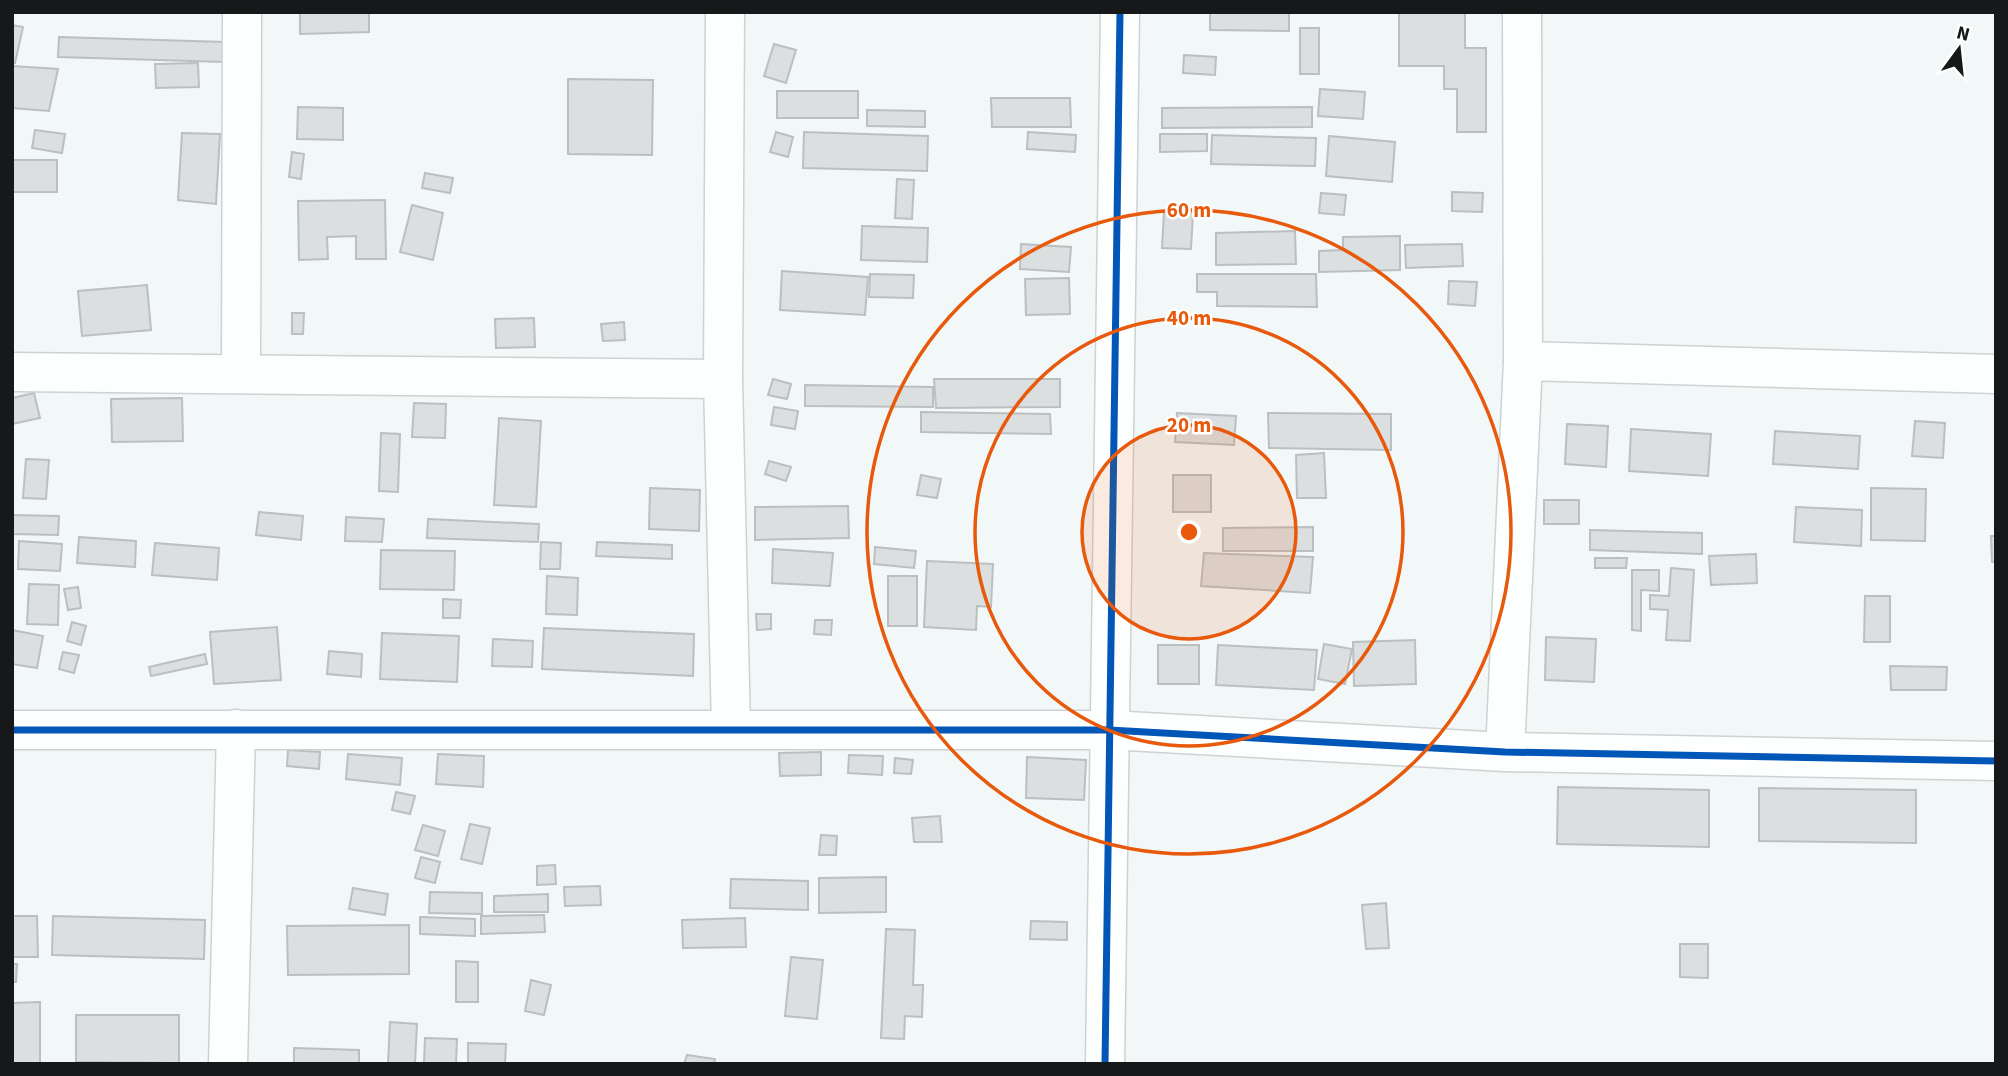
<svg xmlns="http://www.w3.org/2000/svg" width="2008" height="1076" viewBox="0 0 2008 1076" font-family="'Source Sans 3',sans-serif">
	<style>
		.building { fill: #dbdfe0; stroke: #bcbfc0; stroke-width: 2 }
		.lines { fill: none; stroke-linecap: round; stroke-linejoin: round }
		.minor-casing { stroke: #ced2d3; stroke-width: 41 }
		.minor { stroke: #fdfefe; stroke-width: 38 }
		.cycleway-casing { stroke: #fff; stroke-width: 11 }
		.cycleway { stroke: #0057b8; stroke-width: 7 }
		.ring { fill: none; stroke: #e8590c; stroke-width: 3.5 }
		.centre { fill: #e8590c; stroke: #fff; stroke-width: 3.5 }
		.ring-label { font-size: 21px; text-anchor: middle; font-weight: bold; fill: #e8590c; stroke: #fff; stroke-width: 5; stroke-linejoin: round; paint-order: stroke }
	</style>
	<rect width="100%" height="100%" fill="#f2f7f8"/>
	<!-- building -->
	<g class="building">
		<polygon points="300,12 369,12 369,32 300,34"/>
		<polygon points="1210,12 1289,12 1289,31 1210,30"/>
		<polygon points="1399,12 1465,12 1465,48 1486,48 1486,132 1457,132 1457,89 1444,89 1444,66 1399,66"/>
		<polygon points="12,25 23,27 15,63 12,63"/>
		<rect x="1300" y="28" width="19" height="46"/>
		<polygon points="59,37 225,42 224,62 58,57"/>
		<polygon points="774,44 796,50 786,83 764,76"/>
		<polygon points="1184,55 1216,57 1215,75 1183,73"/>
		<polygon points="198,63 199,87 156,88 155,64"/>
		<polygon points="12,66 58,69 49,111 12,108"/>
		<polygon points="568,79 653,80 652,155 568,154"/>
		<polygon points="1320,89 1365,92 1363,119 1318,116"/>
		<rect x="777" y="91" width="81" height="27"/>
		<polygon points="991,98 1070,98 1071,127 992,127"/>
		<polygon points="298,107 343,108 343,140 297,139"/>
		<polygon points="1312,107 1312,127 1162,128 1162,108"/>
		<polygon points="867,110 925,111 925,127 867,126"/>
		<polygon points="35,130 65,134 62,153 32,148"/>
		<polygon points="776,132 793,137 788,157 770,152"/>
		<polygon points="804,132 928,136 927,171 803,168"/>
		<polygon points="1028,132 1076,135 1075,152 1027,149"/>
		<polygon points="182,133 220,134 216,204 178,200"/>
		<polygon points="1160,134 1207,134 1207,151 1160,152"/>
		<polygon points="1212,135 1316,138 1315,166 1211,164"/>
		<polygon points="1329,136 1395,142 1392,182 1326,176"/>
		<polygon points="292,152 304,154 301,179 289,177"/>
		<rect x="12" y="160" width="45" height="32"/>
		<polygon points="425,173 453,178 450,193 422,188"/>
		<polygon points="897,179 914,180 912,219 895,218"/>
		<polygon points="1452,192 1483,193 1482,212 1452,211"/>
		<polygon points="1321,193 1346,195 1344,215 1319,213"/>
		<polygon points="385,200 386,259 356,259 356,236 327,237 328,259 299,260 298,201"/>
		<polygon points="412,205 443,213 433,260 400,252"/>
		<polygon points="1164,212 1193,213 1191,249 1162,248"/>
		<polygon points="862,226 928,228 927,262 861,260"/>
		<polygon points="1295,231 1296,264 1216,265 1216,233"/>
		<polygon points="1400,236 1400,270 1319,272 1319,251 1343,250 1343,237"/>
		<polygon points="1021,244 1071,247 1069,272 1020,269"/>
		<polygon points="1462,244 1463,266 1406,268 1405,245"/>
		<polygon points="782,271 868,277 865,315 780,310"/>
		<polygon points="870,274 914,275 913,298 869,297"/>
		<polygon points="1197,274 1316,274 1317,307 1217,306 1217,292 1197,292"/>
		<polygon points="1069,278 1070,314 1026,315 1025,279"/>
		<polygon points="1449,281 1477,282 1475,306 1448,304"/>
		<polygon points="147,285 151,330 82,336 78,291"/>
		<polygon points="292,313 304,313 303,334 292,334"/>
		<polygon points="534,318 535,347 496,348 495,319"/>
		<polygon points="624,322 625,340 603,341 601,324"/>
		<polygon points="773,379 791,384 787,399 768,395"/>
		<polygon points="934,379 1060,379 1060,407 936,408"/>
		<polygon points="805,385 933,387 933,407 805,406"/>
		<polygon points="34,393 40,418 12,424 12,398"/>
		<polygon points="182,398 183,441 112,442 111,399"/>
		<polygon points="414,403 446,404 445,438 412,437"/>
		<polygon points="774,407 798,411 795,429 771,425"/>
		<polygon points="921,412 1050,414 1051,434 921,432"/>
		<polygon points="1177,413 1236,416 1234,445 1175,442"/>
		<polygon points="1268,413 1391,414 1391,450 1269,448"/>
		<polygon points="499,418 541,421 536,507 494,505"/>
		<polygon points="1915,421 1945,423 1943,458 1912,456"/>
		<polygon points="1567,424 1608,426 1606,467 1565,464"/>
		<polygon points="1631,429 1711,434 1708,476 1629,471"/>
		<polygon points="1775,431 1860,436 1858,469 1773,464"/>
		<polygon points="381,433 400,434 398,492 379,491"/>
		<polygon points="1324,453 1326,498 1297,498 1296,455"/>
		<polygon points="26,459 49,460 46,499 23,498"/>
		<polygon points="769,461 791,467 786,481 765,474"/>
		<polygon points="921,475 941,479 937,498 917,495"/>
		<rect x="1173" y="475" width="38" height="37"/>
		<polygon points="650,488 700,490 699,531 649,529"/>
		<polygon points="1871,488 1926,489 1925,541 1871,540"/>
		<rect x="1544" y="500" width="35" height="24"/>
		<polygon points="848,506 849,538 755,540 755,507"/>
		<polygon points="1796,507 1862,510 1861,546 1794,542"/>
		<polygon points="259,512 303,516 301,540 256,535"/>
		<polygon points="12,515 59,516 58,535 12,534"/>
		<polygon points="346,517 384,519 382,542 345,541"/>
		<polygon points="428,519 539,524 538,542 427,538"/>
		<polygon points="1313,527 1313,551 1223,551 1223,528"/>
		<polygon points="1590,530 1702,533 1702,554 1590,550"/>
		<polygon points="1991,536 1996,536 1996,562 1992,562"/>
		<polygon points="79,537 136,541 135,567 77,563"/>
		<polygon points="19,541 62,544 60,571 18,569"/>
		<polygon points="541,542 561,543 560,569 540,569"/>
		<polygon points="597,542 672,545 672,559 596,556"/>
		<polygon points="155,543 219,548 217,580 152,575"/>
		<polygon points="875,547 916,551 914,568 874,564"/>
		<polygon points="773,549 833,553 830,586 772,583"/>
		<polygon points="381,550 455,551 454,590 380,589"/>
		<polygon points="1204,553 1313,557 1310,593 1201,586"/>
		<polygon points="1756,554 1757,583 1711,585 1709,556"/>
		<polygon points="1595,558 1627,558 1626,568 1595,568"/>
		<polygon points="927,561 993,564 991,607 977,606 976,630 924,627"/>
		<polygon points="1671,568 1694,570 1690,641 1666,640 1668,610 1650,609 1650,595 1669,596"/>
		<polygon points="1632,570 1659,570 1659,591 1641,590 1641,631 1632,630"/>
		<polygon points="547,576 578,578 577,615 546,614"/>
		<rect x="888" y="576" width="29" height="50"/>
		<polygon points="29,584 59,585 58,625 27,624"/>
		<polygon points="78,587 81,608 68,610 64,589"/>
		<polygon points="1865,596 1890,596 1890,642 1864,642"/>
		<polygon points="443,599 461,600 460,618 443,618"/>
		<polygon points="756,614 771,614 771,629 757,630"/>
		<polygon points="815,620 832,620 831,635 814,634"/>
		<polygon points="72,622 86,626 81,645 67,641"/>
		<polygon points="277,627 281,680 214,684 210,632"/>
		<polygon points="544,628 694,634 693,676 542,669"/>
		<polygon points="12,630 43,636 37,668 12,664"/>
		<polygon points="382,633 459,636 457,682 380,679"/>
		<polygon points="1546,637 1596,639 1594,682 1545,680"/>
		<polygon points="493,639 533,641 532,667 492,666"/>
		<polygon points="1415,640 1416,684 1354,686 1353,642"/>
		<polygon points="1324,644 1352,649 1345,684 1318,679"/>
		<rect x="1158" y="645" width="41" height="39"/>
		<polygon points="1218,645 1317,650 1314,690 1216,685"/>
		<polygon points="329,651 362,654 361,677 327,674"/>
		<polygon points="63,652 79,655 74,673 59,669"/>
		<polygon points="205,654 207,664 151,676 149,667"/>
		<polygon points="1890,666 1947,667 1946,690 1891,690"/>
		<polygon points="288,750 320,752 319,769 287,766"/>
		<polygon points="821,752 821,775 780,776 779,753"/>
		<polygon points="348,754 402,758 400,785 346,779"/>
		<polygon points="438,754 484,756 483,787 436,784"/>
		<polygon points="849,755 883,756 882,775 848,773"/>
		<polygon points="1027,757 1086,760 1084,800 1026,798"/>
		<polygon points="895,758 913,760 911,774 894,773"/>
		<polygon points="1558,787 1709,790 1709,847 1557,844"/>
		<polygon points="1759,788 1916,790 1916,843 1759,841"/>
		<polygon points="396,792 415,796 410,814 392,810"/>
		<polygon points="940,816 942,842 914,842 912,818"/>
		<polygon points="470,824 490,828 482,864 461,859"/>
		<polygon points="423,825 445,831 438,856 415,850"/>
		<polygon points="821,835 837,836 836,855 819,855"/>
		<polygon points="421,857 440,862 435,883 415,878"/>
		<polygon points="555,865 556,884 537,885 537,866"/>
		<polygon points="886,877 886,912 819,913 819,878"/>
		<polygon points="731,879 808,881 808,910 730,908"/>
		<polygon points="600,886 601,905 565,906 564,887"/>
		<polygon points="353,888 388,894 385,915 349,909"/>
		<polygon points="430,892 482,893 482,914 429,913"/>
		<polygon points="548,894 548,912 494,912 494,896"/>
		<polygon points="1386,903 1389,948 1366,949 1362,905"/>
		<polygon points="544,915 545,932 481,934 481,916"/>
		<polygon points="12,916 37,916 38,957 12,957"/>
		<polygon points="53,916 205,920 204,959 52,955"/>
		<polygon points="420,917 475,919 475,936 420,934"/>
		<polygon points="745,918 746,947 683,948 682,920"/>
		<polygon points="1031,921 1067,922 1067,940 1030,939"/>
		<polygon points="409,925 409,974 288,975 287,926"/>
		<polygon points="886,929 915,930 913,985 923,985 922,1017 905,1016 904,1039 881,1038"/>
		<polygon points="1680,944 1708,944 1708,978 1680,977"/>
		<polygon points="791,957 823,960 817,1019 785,1016"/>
		<polygon points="456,961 478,962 478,1002 456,1002"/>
		<polygon points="12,964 17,964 16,982 12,982"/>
		<polygon points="531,980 551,985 544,1015 525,1011"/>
		<polygon points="40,1002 40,1064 12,1064 12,1003"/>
		<polygon points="76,1015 179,1015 179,1063 76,1062"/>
		<polygon points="390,1022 417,1024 415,1064 388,1064"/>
		<polygon points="425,1038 457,1039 456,1064 424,1063"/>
		<polygon points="468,1043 506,1044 505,1064 468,1064"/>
		<polygon points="294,1048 359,1050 359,1064 294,1064"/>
		<polygon points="687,1055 715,1059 714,1064 684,1064"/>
	</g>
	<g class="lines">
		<defs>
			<g id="minor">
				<polyline points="725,12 723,379 731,729"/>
				<polyline points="1523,361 1996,374"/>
				<polyline points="12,372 723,379"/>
				<polyline points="241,374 242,12"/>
				<polyline points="12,730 1109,730 1505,752 1996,761"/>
				<polyline points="1505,752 1523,361 1522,12"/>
				<polyline points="228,1064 236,729"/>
				<polyline points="1105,1064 1120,12"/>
			</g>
		</defs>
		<!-- minor casing -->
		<use href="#minor" class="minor-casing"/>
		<!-- minor -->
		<use href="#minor" class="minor"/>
		<defs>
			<g id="cycleway">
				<polyline points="12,730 1109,730 1505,752 1996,761"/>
				<polyline points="1105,1064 1120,12"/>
			</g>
		</defs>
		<!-- cycleway casing -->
		<use href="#cycleway" class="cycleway-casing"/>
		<!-- cycleway -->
		<use href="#cycleway" class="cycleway"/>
	</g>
	<!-- distance rings -->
	<circle cx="1189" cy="532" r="107" fill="#e8590c" fill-opacity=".12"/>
	<g class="ring">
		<circle cx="1189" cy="532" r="107"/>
		<circle cx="1189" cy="532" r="214"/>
		<circle cx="1189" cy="532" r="322"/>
	</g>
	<circle cx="1189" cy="532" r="10" class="centre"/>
	<g class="ring-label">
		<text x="1189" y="217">60 m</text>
		<text x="1189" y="325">40 m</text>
		<text x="1189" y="432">20 m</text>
	</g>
	<!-- border -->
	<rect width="2008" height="1076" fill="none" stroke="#161819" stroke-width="28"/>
	<!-- north arrow -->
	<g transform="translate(1959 49) rotate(15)" stroke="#ffffff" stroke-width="5" paint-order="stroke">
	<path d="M0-5L12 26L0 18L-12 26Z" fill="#161819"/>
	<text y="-10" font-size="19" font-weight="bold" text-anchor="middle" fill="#161819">N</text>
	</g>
</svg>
